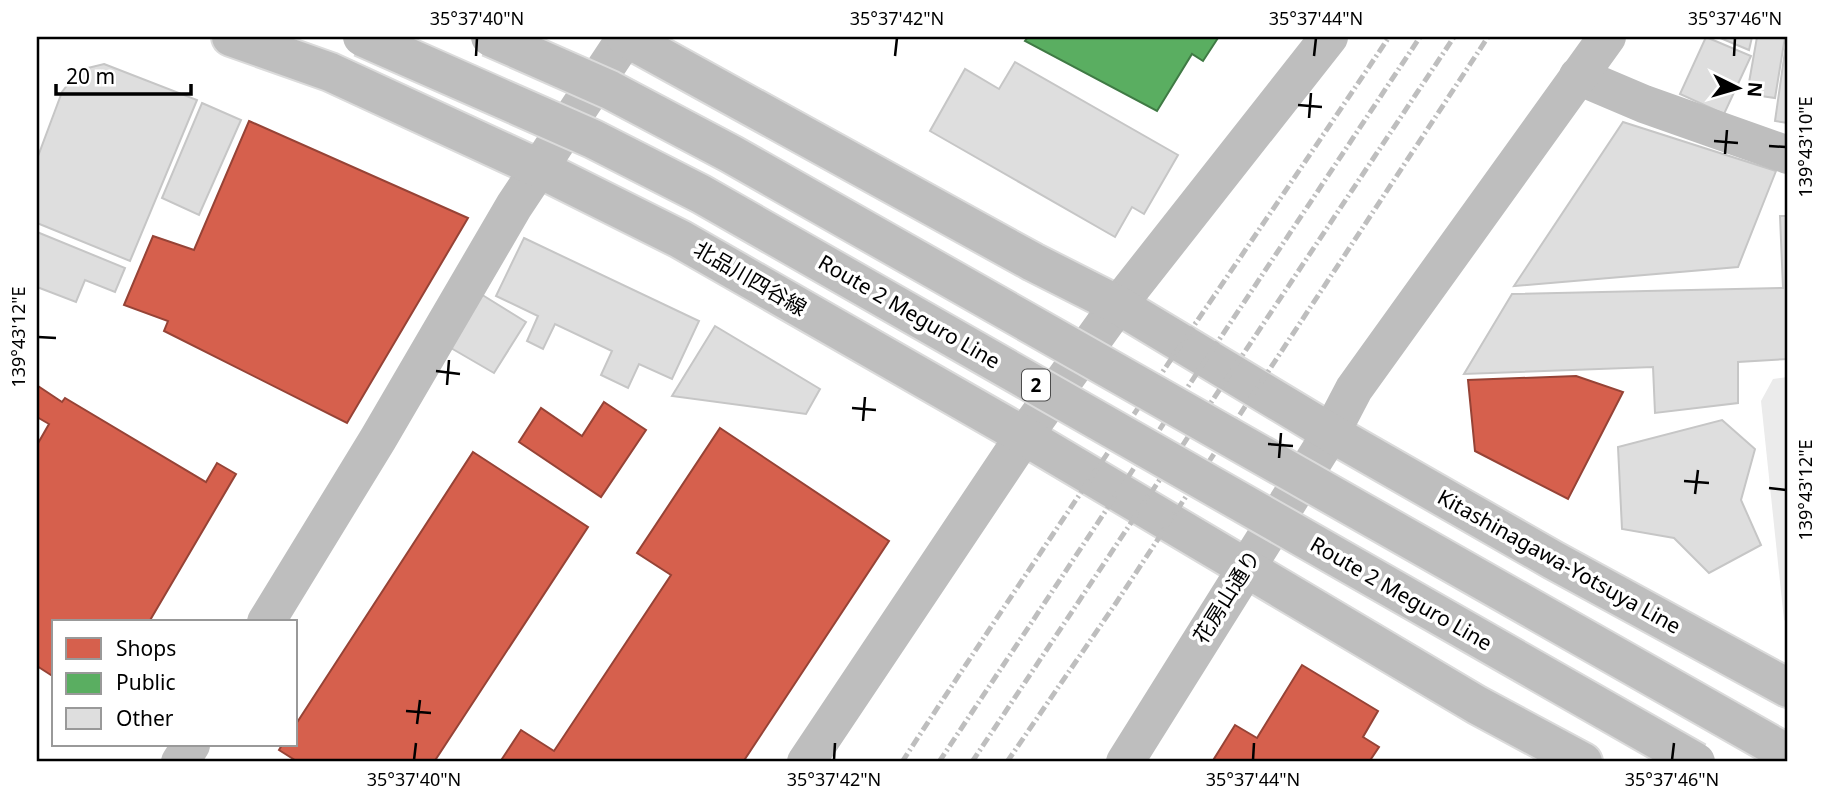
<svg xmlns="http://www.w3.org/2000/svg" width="1825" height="799" viewBox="0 0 1825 799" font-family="'Noto Sans','Noto Sans JP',sans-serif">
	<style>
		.green { fill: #ebebeb }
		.shops { fill: #d6604d; stroke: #964336; stroke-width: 2 }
		.public { fill: #5aae61; stroke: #3f7a44; stroke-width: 2 }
		.building { fill: #dedede; stroke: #c6c6c6; stroke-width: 2 }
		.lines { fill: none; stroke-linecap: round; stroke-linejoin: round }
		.major-casing { stroke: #dbdbdb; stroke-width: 42 }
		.minor { stroke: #bebebe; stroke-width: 38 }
		.major { stroke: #bebebe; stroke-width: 38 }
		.rail { stroke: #bebebe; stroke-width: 5; stroke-dasharray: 10 3.5 2 3.5; stroke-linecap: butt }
		.highway-bridge-casing { stroke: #dbdbdb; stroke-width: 42; stroke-linecap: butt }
		.highway-bridge { stroke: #bebebe; stroke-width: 38 }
		.ticks { fill: none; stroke: #000; stroke-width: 2.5 }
		.labels { text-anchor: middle; stroke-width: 7; stroke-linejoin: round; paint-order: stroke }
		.shield { fill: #fff; stroke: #4c4c4c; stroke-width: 2 }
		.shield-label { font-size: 19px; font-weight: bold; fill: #000 }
		.street-label { font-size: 21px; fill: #000; stroke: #fff }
		.neatline { fill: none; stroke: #000; stroke-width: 2.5 }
		.ticks-label { font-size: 18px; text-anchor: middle; fill: #000 }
	</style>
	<rect width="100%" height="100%" fill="#fff"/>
	<!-- green -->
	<polygon class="green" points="1788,377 1788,622 1784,620 1761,401 1773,379"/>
	<!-- shops -->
	<g class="shops">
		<polygon points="249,121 468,218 347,423 164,331 168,321 124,305 153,236 194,250"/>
		<polygon points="1576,376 1623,392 1568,499 1475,451 1468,380"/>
		<polygon points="38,386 62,402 65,398 206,482 217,463 236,474 149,622 54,622 54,677 37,666 37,445 49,424 37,417"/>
		<polygon points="604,402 646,430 601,497 519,442 541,408 582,436"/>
		<polygon points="720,428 889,541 743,762 500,762 521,730 554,751 671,575 637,553"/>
		<polygon points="473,452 588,527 434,762 298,762 279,750 282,745 296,745 296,724"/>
		<polygon points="1302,665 1378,711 1363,737 1379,747 1369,762 1212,762 1235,725 1257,738"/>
	</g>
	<!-- public -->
	<polygon class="public" points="1028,37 1216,37 1218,38 1203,61 1192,54 1157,111 1025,41"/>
	<!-- building -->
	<g class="building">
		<polygon points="1706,37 1751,56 1724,114 1680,94"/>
		<polygon points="1718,37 1752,37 1749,50"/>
		<polygon points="1757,37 1785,37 1775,98 1747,94"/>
		<polygon points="1787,37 1788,37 1788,123 1775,121"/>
		<polygon points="1015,62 1178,155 1144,214 1132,207 1115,237 930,131 965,69 999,89"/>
		<polygon points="104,64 197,100 130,261 37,223 37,159 62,92 72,79 88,68"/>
		<polygon points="202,103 241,120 199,215 162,198"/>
		<polygon points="1623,122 1776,171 1738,267 1514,286"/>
		<polygon points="1780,216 1788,216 1788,359 1738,362 1738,403 1655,413 1653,367 1464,374 1512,294 1783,288"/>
		<polygon points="37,232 125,268 115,292 85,280 76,302 37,287"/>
		<polygon points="524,238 699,321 672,379 639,364 628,388 601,375 612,351 555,324 543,349 527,341 538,316 496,296"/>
		<polygon points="476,291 526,322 494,373 444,344"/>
		<polygon points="715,326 820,389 806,414 672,396"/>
		<polygon points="1722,420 1755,449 1741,500 1761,545 1709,573 1674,538 1622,529 1618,447"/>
	</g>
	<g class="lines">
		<defs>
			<g id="major">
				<polyline points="231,37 330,72 538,168 680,239 1024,436 1477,705 1583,762"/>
				<polyline points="625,37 1033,262 1118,305 1331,433 1553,560 1788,688"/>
			</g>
		</defs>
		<!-- major casing -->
		<use href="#major" class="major-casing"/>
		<!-- minor -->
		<g class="minor">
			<polyline points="1578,76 1644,104 1788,155"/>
			<polyline points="266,622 378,439 514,206 626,37"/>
			<polyline points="180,762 191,745"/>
			<polyline points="806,762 1024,436 1118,305 1329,37"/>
			<polyline points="1125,762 1331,433 1354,389 1607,37"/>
		</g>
		<!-- major -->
		<use href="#major" class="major"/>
		<!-- rail -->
		<g class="rail">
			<path d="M902 762C1061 518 1227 279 1389 37"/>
			<polyline points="939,762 1420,37"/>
			<polyline points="972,762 1454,37"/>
			<polyline points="1007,762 1116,603 1488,37"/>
		</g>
		<defs>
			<g id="highway-bridge">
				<polyline points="362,37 593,139 701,194 1696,762"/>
				<polyline points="490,37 610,90 731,154 1788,754"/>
			</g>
		</defs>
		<!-- highway-bridge casing -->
		<use href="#highway-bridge" class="highway-bridge-casing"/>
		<!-- highway-bridge -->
		<use href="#highway-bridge" class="highway-bridge"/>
	</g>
	<!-- ticks -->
	<path class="ticks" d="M476 56 477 38M895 56 897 38M1314 56 1316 38M1734 56 1735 38M1298 105 1322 107M1309 118 1311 93M1714 141 1738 143M1769 146 1786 147M1725 154 1727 130M38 337 56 338M436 371 460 374M447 385 449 360M852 408 876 410M863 421 865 397M1268 444 1293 446M1279 458 1281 433M1684 481 1709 483M1769 488 1786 490M1695 494 1698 470M406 711 431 713M417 724 420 700M414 760 416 743M834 760 835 743M1253 760 1254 743M1672 760 1674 743"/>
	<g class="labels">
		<!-- shield labels -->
		<rect class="shield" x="1022" y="369.5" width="28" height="31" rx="5"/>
		<g class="shield-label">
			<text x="1036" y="392">2</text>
		</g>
		<!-- street labels -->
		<g class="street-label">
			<text transform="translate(750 279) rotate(30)" y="7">北品川四谷線</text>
			<text transform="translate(909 312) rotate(30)" y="7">Route 2 Meguro Line</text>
			<text transform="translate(1559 562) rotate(29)" y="7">Kitashinagawa-Yotsuya Line</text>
			<text transform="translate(1401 594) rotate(30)" y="7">Route 2 Meguro Line</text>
			<text transform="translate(1227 597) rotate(-58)" y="7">花房山通り</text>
		</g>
	</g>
	<!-- border -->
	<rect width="1825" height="799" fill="none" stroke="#ffffff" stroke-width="77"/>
	<!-- legend -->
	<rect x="52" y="620" width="245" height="126" fill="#ffffff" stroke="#999999" stroke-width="2"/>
	<rect x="66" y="638" width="35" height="21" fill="#d6604d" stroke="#999999" stroke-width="2"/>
	<text x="116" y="656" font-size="21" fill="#000000">Shops</text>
	<rect x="66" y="673" width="35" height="21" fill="#5aae61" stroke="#999999" stroke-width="2"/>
	<text x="116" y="690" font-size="21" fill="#000000">Public</text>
	<rect x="66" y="708" width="35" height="21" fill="#dedede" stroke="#999999" stroke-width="2"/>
	<text x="116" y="726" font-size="21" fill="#000000">Other</text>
	<!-- north arrow -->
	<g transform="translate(1738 88) rotate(95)" stroke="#ffffff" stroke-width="5" paint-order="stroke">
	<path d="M0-5L12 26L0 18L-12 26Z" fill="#000000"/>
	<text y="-10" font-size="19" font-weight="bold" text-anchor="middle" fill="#000000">N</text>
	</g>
	<!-- scale -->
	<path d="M56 84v10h135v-10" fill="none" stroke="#000000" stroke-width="3.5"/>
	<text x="66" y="84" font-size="21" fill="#000000" stroke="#ffffff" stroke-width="5" paint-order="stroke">20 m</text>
	<rect x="38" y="38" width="1748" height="722" class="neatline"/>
	<g class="ticks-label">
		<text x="477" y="25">35°37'40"N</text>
		<text x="897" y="25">35°37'42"N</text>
		<text x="1316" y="25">35°37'44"N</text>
		<text x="1735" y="25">35°37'46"N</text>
		<text transform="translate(1806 147) rotate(-90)" y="6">139°43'10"E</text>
		<text transform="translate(19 337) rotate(-90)" y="6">139°43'12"E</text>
		<text transform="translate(1806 490) rotate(-90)" y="6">139°43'12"E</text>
		<text x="414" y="786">35°37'40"N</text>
		<text x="834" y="786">35°37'42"N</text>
		<text x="1253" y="786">35°37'44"N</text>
		<text x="1672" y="786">35°37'46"N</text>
	</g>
</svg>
